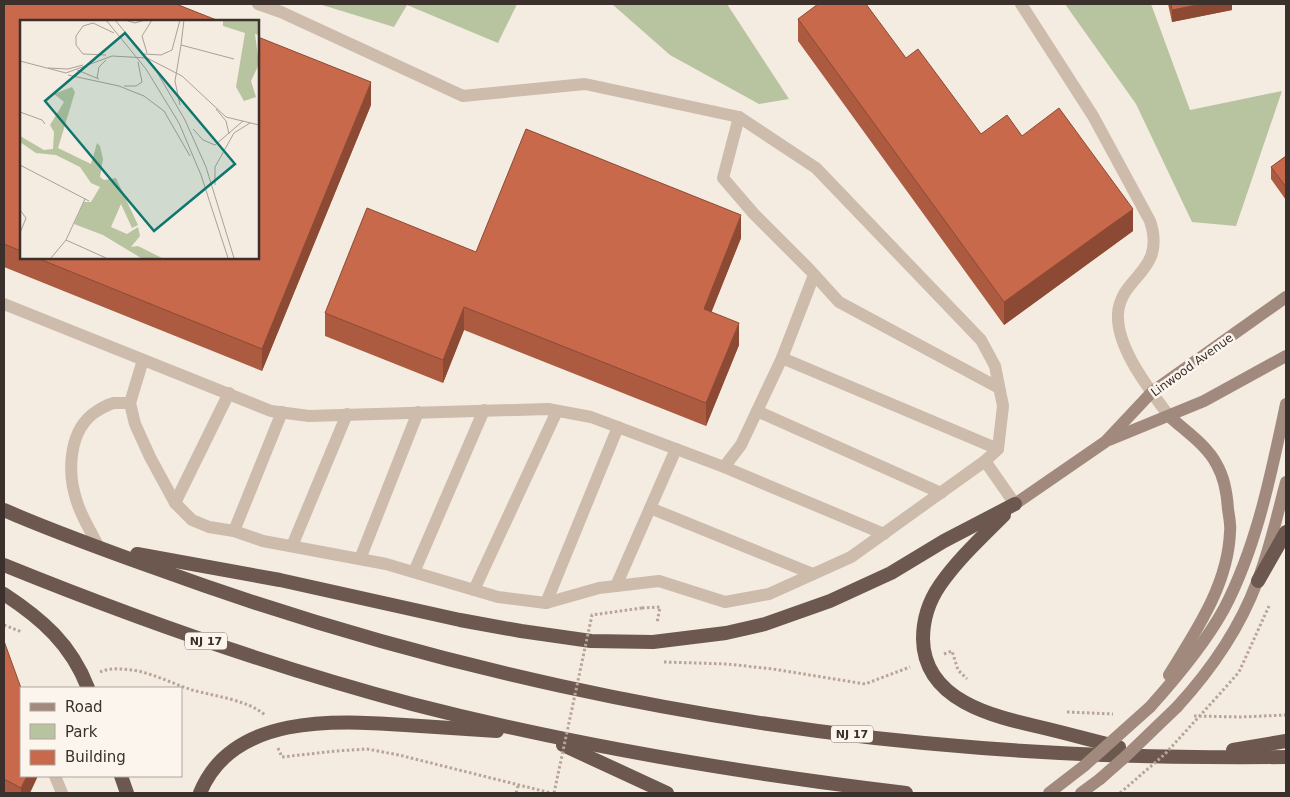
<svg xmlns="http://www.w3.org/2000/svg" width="1290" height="797" viewBox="0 0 1290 797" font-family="'DejaVu Sans',sans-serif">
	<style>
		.green { fill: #b8c4a0 }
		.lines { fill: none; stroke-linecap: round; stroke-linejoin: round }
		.path { stroke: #b9a596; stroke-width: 3; stroke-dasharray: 2.5 2.5; stroke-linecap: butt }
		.service { stroke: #cdbbac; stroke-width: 12 }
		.secondary { stroke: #a18a7d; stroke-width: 12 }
		.trunk { stroke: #6c584f; stroke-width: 14 }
		.path-bridge { stroke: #b9a596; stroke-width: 3; stroke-dasharray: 2.5 2.5; stroke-linecap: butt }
		.secondary-bridge { stroke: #a18a7d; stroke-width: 12 }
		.wall { fill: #ac5a40 }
		.shaded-wall { fill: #8c4a34 }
		.building { fill: #c8694b; stroke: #8c4a34 }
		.labels { text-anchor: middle; stroke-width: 5; stroke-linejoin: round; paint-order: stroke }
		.shield { fill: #fbf5ee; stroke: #756b66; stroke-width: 1 }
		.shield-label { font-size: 11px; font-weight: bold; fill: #3b302b }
		.street-label { font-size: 12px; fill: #3b302b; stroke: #fbf5ee }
		.inset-road { fill: none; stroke: #aaa098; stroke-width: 1 }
		.view { fill: #0f766e; fill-opacity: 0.15; stroke: #0f766e; stroke-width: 2.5 }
		.inset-edge { fill: none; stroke: #3b302b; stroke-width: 2.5 }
	</style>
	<rect width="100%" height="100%" fill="#f4ebe1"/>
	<!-- green -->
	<g class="green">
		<polygon points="319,4 517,4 498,43 407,5 394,27"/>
		<polygon points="612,4 727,4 789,99 759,104 670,55"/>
		<polygon points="1065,4 1151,4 1190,110 1282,91 1236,226 1192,222 1136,104"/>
	</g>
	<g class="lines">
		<!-- path -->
		<g class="path">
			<polyline points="642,608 660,607 657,623"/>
			<polyline points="4,625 22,632"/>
			<polyline points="944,654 952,651 958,670 967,679"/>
			<polyline points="664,662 727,664 773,669 865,684 910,667"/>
			<path d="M100 672C111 667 125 669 138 671 156 675 174 684 192 690 214 696 248 700 265 715"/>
			<polyline points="1216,698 1239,672 1269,606"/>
			<polyline points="1067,712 1113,714"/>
			<polyline points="1194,716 1241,717 1286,715"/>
			<polyline points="278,748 282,757 336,751 367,749 399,755 551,793"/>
			<polyline points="516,793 518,786"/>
		</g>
		<!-- service -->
		<g class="service">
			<path d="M1021 4 1093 116 1150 221C1167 272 1120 276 1118 314 1116 348 1150 390 1169 416"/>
			<polyline points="739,117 723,178 754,214 809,269 839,302 999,388"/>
			<polyline points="4,304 271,411 309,416 548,409 591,417 724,467 741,445 782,358 814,275"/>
			<polyline points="782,358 998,449"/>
			<polyline points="143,360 130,403 135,424 150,457 175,503 192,520 209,527 234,531 263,541 386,564 498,597 546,603 599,588 659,581 725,602 769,594 851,557 985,461 998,449 1003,406 995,366 981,340 816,168 739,117 585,84 463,96 281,12 258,4"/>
			<polyline points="757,411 941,493"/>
			<polyline points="985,461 1015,504"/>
			<polyline points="724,467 884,534"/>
			<polyline points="175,503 229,393"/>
			<polyline points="650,508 813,574"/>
			<polyline points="234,531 282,412"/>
			<polyline points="292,546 347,414"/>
			<path d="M99 548C92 533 82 518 77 502 67 473 68 429 97 411 102 408 108 404 114 403 119 403 125 403 130 403"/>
			<polyline points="360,559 418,412"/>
			<polyline points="414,572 484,410"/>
			<polyline points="616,586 676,449"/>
			<polyline points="474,590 557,411"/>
			<polyline points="546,603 618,427"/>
			<polyline points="55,776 62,793"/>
		</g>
		<!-- secondary -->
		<g class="secondary">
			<polyline points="1109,440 1204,401 1286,356"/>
			<polyline points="1015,504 1105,442 1152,392 1286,297"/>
			<path d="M1169 675C1196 631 1228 585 1230 532 1231 525 1229 517 1228 509 1227 494 1225 479 1217 465 1207 445 1185 431 1169 416"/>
			<path d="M1150 707C1177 677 1204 645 1224 609 1257 546 1271 474 1286 404"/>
			<path d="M1177 707C1211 670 1239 630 1257 582 1270 550 1277 515 1286 482"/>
			<polyline points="1081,793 1100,779"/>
		</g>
		<!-- trunk -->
		<g class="trunk">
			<path d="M4 510C52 531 102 549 152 567 417 664 701 727 982 748 1083 756 1185 758 1286 757"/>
			<path d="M1004 515C982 537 958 559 940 585 929 601 923 620 923 639 924 702 996 717 1044 728 1069 734 1094 741 1119 747"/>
			<polyline points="137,554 280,580 460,620 521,631 591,641 653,642 726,633 765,624 830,601 891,573 944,541 1015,504"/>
			<path d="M4 565C137 619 273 667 412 704 575 746 740 773 906 793"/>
			<polyline points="1258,581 1286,532"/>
			<path d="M4 594C42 619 71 644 88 688"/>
			<polyline points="563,745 667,793"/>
			<polyline points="1233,750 1286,741"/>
			<polyline points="121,776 127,793"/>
			<path d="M200 793C232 714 335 720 405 725 436 727 466 729 497 731"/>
		</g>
		<!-- path-bridge -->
		<g class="path-bridge">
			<polyline points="554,793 592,615 642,608"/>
			<polyline points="1120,793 1165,754 1216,698"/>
		</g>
		<!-- secondary-bridge -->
		<g class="secondary-bridge">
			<polyline points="1100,779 1125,757 1177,707"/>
			<polyline points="1049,793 1084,766 1150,707"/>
		</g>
	</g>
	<!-- wall -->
	<g class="wall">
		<polygon points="4,4 21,21 21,258 258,258 371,105 262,371 4,267"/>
		<polygon points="1168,4 1232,4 1232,10 1172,22"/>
		<polygon points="798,19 906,58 981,134 1022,136 1133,231 1004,325 798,41"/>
		<polygon points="1286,156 1286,200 1271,179 1271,167"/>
		<polygon points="741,238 711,312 739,345 706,426 464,330 443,383 325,336 325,313 476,252"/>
		<polygon points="4,641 30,793 4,793"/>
	</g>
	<!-- shaded-wall -->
	<g class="shaded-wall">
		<polygon points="1202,4 1232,4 1232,10 1172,22 1172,10"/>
		<polygon points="371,82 371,105 262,371 262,349"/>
		<polygon points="1133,209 1133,231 1004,325 1004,302"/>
		<polygon points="741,215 741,238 704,331 704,309"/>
		<polygon points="464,307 464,330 443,383 443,360"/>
		<polygon points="739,323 739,345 706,426 706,403"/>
		<polygon points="27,776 38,776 30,793 21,793 21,788"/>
	</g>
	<!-- building -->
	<g class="building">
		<polygon points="4,4 176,4 219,21 21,21 21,251 4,244"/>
		<polygon points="818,4 866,4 906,58 918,49 981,134 1007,115 1022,136 1059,108 1133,209 1004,302 798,19"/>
		<polygon points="1171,4 1202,4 1172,10"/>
		<polygon points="258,37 371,82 262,349 37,258 258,258"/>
		<polygon points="526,129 741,215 704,309 739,323 706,403 464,307 443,360 325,313 367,208 476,252"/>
		<polygon points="1286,156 1286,187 1271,167"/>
		<polygon points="4,641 21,688 21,776 27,776 21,788 4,779"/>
	</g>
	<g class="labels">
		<!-- shield labels -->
		<g class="shield">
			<rect x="185" y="632.5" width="42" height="17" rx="4"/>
			<rect x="831" y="725.5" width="42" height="17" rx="4"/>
		</g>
		<g class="shield-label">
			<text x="206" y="645">NJ 17</text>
			<text x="852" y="738">NJ 17</text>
		</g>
		<!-- street labels -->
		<g class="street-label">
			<text transform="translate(1192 365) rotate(-36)" y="4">Linwood Avenue</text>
		</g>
	</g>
	<!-- overview -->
	<g transform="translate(20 20)">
		<rect width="239" height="239" fill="#f4ebe1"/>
		<path d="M203 0H239V15L235 14 239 44 231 61 236 77 224 81 216 67 225 13 203 6ZM52 67 55 72 38 128 71 144 77 123 80 126 83 139 80 157 84 160 96 158 118 205 112 208 101 184 91 207 107 214 118 207 120 216 111 227 118 226 142 238H121L83 215 54 204 64 182H71L80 167 71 163 60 147 36 135 16 133 0 122V116L24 130 33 129 34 112 30 105 44 82 34 74Z" fill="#b8c4a0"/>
		<path class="inset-road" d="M86 0 126 49 159 103 181 155 208 238M95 0 134 47 165 100 186 147 214 238M105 0 115 3 125 0M161 25 214 39M161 25 164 0M127 33 122 16 132 0M124 34 141 35 152 30 160 0M86 35 63 34 56 25V16L63 6 73 3 94 13M0 41 46 53 92 36 127 38 162 56 206 97 239 105M28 48 48 49 63 45M57 50 79 59M48 55 99 66M77 58 79 47 86 40M99 66 124 76 144 91 170 136M104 66H116L122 62 118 42M160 85 155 61 161 25M196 89 206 101 209 114M0 92 22 100 25 104M173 109 183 120 195 125 223 101M0 145 69 181M195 165V147L214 113 230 103M0 190 6 198 0 213M46 220 86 238M31 238 46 220 65 179"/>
		<path class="view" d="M105 13 215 144 134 211 25 81Z"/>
		<rect width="239" height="239" class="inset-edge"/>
	</g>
	<!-- border -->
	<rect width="1290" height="797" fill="none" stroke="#3b302b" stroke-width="10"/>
	<!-- legend -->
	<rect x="20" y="687" width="162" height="90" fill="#fbf5ee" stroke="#aea6a0"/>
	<rect x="30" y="703" width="25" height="8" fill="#a18a7d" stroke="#aea6a0"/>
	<text x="65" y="712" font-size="15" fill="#3b302b">Road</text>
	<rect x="30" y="724" width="25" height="15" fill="#b8c4a0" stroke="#aea6a0"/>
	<text x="65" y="737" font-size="15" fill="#3b302b">Park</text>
	<rect x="30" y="750" width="25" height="15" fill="#c8694b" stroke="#aea6a0"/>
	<text x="65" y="762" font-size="15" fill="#3b302b">Building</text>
</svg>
